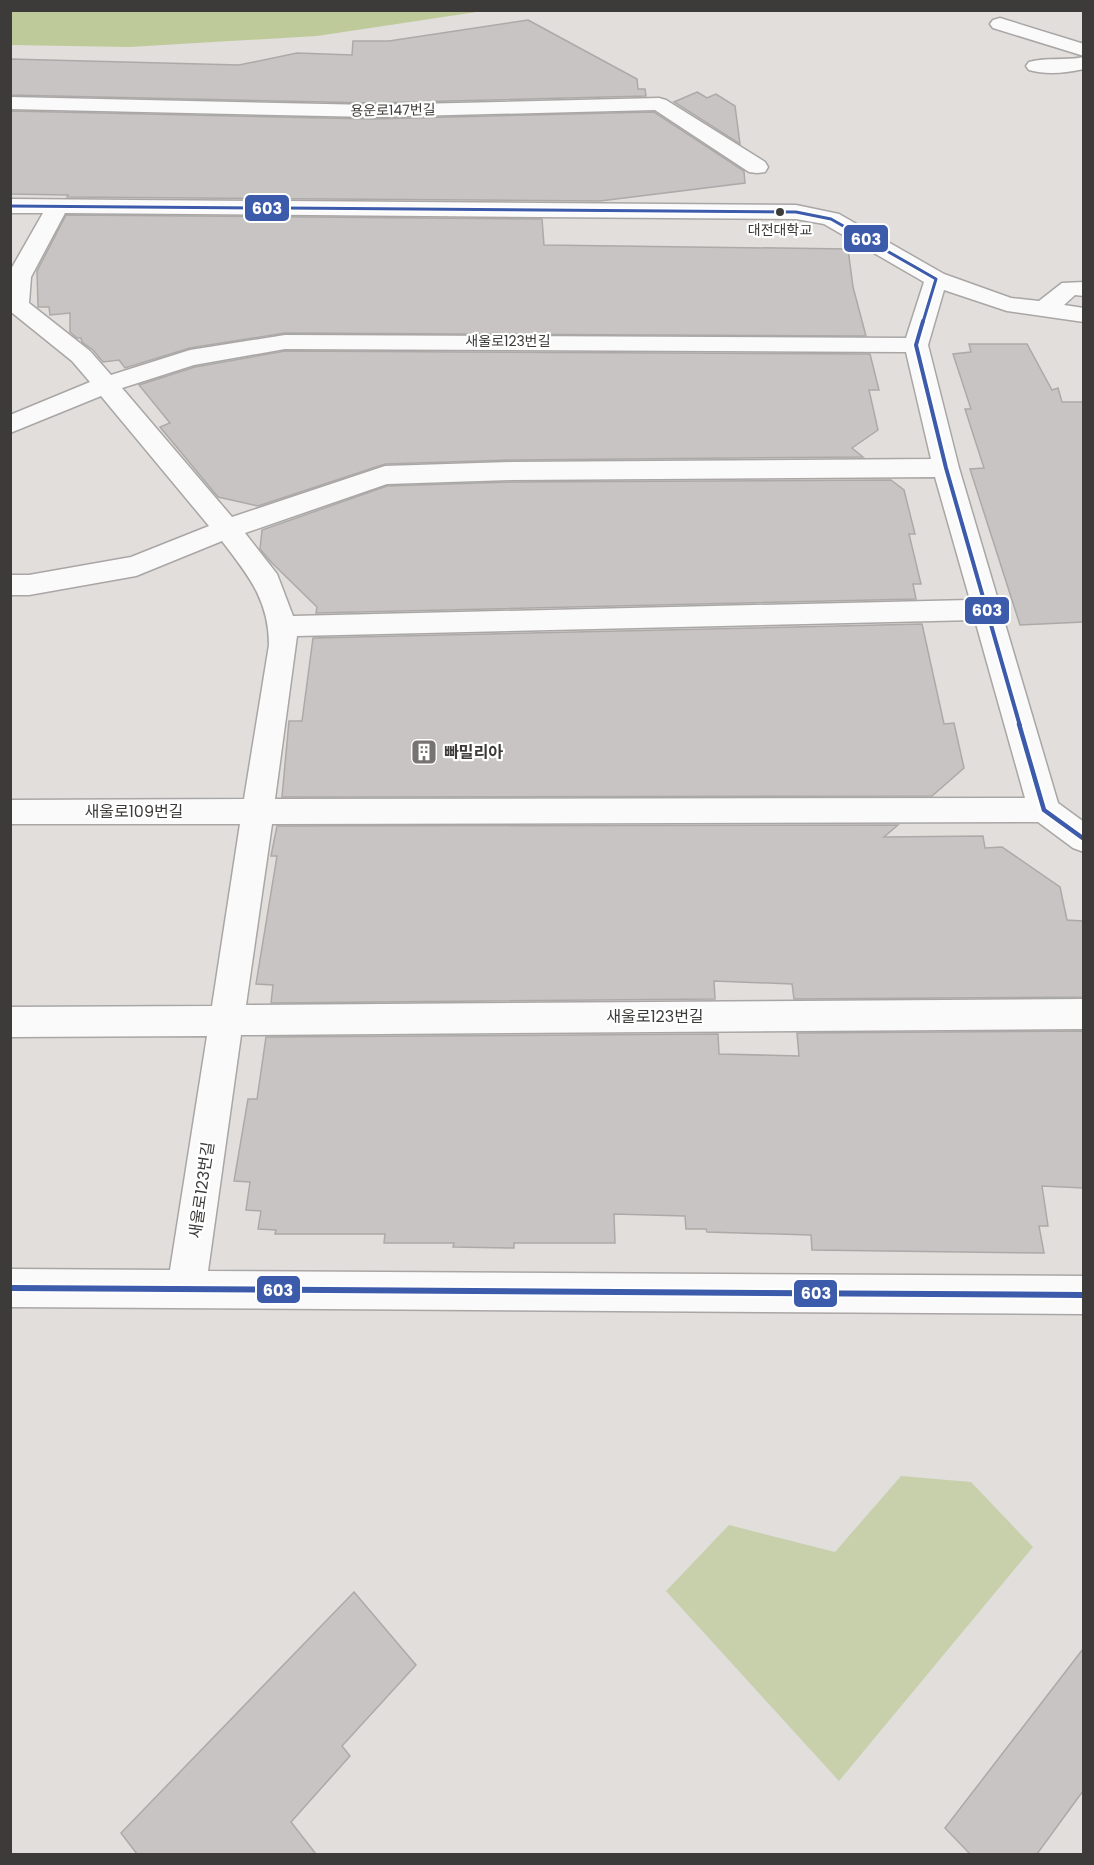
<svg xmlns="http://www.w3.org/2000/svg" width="1094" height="1865" viewBox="0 0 1094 1865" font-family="Poppins,'Noto Sans KR',sans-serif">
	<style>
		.green { fill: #c7d0ab }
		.forest { fill: #bfca9a }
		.building { fill: #c7c4c3; stroke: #acaaa8; stroke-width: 1.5 }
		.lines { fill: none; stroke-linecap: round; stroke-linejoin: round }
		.minor-casing { stroke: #a9a6a5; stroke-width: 3 }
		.minor { fill: #fafafa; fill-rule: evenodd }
		.bus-1-far3-casing { stroke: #fff; stroke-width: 6 }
		.bus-1-far2-casing { stroke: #fff; stroke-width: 8 }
		.bus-1-far1-casing { stroke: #fff; stroke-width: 9 }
		.bus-1-casing { stroke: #fff; stroke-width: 10 }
		.bus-1-far3 { stroke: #3d5bab; stroke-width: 3 }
		.bus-1-far2 { stroke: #3d5bab; stroke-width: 4 }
		.bus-1-far1 { stroke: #3d5bab; stroke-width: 4.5 }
		.bus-1 { stroke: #3d5bab; stroke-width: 6 }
		.bus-dot { fill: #3d3b39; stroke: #fff; stroke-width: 2 }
		.labels { text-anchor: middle; stroke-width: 4.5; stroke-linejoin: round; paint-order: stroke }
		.far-street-label { font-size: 14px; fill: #3d3b39; stroke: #fff }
		.bus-label { font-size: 14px; fill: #3d3b39; stroke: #fff }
		.poi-label { font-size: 16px; font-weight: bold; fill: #3d3b39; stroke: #fff; text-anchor: start }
		.street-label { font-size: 16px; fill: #3d3b39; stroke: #fff }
		.line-badge { stroke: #fff; stroke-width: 2 }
		.badge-label { font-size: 16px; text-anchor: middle; font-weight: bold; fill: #fff }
	</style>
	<rect width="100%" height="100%" fill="#e1dedb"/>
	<!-- green -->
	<polygon class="green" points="901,1476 971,1482 1033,1547 839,1781 666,1591 729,1525 835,1552"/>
	<!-- forest -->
	<polygon class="forest" points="11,10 483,10 483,11 317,36 129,47 11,45"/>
	<!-- building -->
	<g class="building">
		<polygon points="528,20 637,79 638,89 645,89 646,96 372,103 10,95 10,59 239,65 297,53 352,55 353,41 389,41"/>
		<polygon points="697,92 707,98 716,94 735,106 740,144 674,102"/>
		<polygon points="10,111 372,119 654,112 744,171 745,183 600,201 67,197 68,195 10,194"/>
		<polygon points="66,215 542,219 544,245 848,249 853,287 866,336 285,333 190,348 125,368 119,360 103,362 93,350 82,342 81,338 77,338 70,332 70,313 50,315 49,307 38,307 37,271"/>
		<polygon points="969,344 1027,344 1052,390 1058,388 1062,402 1083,402 1083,622 1020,625 970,469 984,468 965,409 971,409 953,354 971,352"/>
		<polygon points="285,351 870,354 879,390 869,390 878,430 852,448 863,457 512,460 385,464 258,506 218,497 160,427 170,423 139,385 195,367"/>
		<polygon points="891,480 904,490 915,534 909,534 921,584 913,584 916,599 316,613 317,607 271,562 260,549 262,530 387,486 512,482"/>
		<polygon points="922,624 944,724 954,723 964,768 932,796 282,797 289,721 302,721 313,638"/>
		<polygon points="898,825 884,837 983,836 985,848 1002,847 1060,887 1067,920 1083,921 1083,997 794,999 792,984 714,981 715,999 271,1003 273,985 256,984 277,856 271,856 277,826"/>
		<polygon points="1083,1031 1083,1188 1042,1186 1048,1226 1039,1226 1044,1253 812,1250 811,1235 707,1232 706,1229 686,1229 685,1216 614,1214 615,1243 514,1243 514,1248 453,1247 454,1243 384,1243 385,1234 275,1234 276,1230 258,1229 261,1211 246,1210 250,1182 234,1181 248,1099 257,1099 266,1037 718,1034 719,1054 799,1056 797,1033"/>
		<polygon points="354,1592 416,1665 342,1746 350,1756 291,1822 316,1854 137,1854 121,1833"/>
		<polygon points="1083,1649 1083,1791 1037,1854 970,1854 945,1828"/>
	</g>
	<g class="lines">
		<defs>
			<g id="minor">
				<polygon points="1000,18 1084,44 1084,56 993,28 990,24 993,20"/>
				<path d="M1084 57V69C1066 73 1046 75 1029 70L1026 66 1029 62C1047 57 1065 61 1084 57Z"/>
				<polygon points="10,97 372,105 659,98 666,100 765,162 768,167 765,172 757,173 749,172 655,110 372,117 10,109"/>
				<path d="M10 199 796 205 839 214 944 274 1011 298 1039 301 1062 283 1084 282V296L1075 295 1064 305 1084 308V322L1007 311 944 290 928 345 959 468 1058 803 1084 822V852L1073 848 1038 822 272 824 246 1005 1084 999V1029L241 1035 208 1271 1084 1276V1314L10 1307V1269L170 1270 207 1036 10 1037V1007L212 1006 240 824H10V800L244 799 269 645C269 600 248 575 222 541L136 576 29 595H10V575H29L131 557 209 526 101 396 10 433V415L90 382 72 361 10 311V271L43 213H10ZM65 213 796 219 824 224 924 282 906 338 285 335 190 350 111 375 90 351 29 303 31 277ZM285 349 906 352 931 459 512 462 385 466 232 517 122 388 194 365ZM935 477 970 600 293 616 277 574 245 533 387 484 512 480ZM975 620 1025 798 275 799 297 636Z"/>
			</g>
		</defs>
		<!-- minor casing -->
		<use href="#minor" class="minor-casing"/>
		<!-- minor -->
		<use href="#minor" class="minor"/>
		<defs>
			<polyline id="bus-1-far3" points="10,206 796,212 831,219 936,279 923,322"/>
			<polyline id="bus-1-far2" points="923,321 916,345 946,468 1020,726"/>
			<polyline id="bus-1-far1" points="1019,724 1044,810 1084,839"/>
			<polyline id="bus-1" points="10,1288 1084,1295"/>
		</defs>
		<!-- bus-1-far3 casing -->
		<use href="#bus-1-far3" class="bus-1-far3-casing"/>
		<!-- bus-1-far2 casing -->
		<use href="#bus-1-far2" class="bus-1-far2-casing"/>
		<!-- bus-1-far1 casing -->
		<use href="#bus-1-far1" class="bus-1-far1-casing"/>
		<!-- bus-1 casing -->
		<use href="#bus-1" class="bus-1-casing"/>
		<!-- bus-1-far3 -->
		<use href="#bus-1-far3" class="bus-1-far3"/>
		<!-- bus-1-far2 -->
		<use href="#bus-1-far2" class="bus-1-far2"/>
		<!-- bus-1-far1 -->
		<use href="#bus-1-far1" class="bus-1-far1"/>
		<!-- bus-1 -->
		<use href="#bus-1" class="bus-1"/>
	</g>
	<!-- icons -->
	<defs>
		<symbol id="building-square" viewBox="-11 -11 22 22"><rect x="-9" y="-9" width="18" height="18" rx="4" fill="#767472" stroke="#fff"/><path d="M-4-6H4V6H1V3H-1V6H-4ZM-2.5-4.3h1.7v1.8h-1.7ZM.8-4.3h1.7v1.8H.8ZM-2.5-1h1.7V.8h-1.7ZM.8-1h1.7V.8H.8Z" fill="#fff"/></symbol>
	</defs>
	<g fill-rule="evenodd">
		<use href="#building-square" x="409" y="737" width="30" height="30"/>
	</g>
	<!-- markers -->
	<circle class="bus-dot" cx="780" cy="212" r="5"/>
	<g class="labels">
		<!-- far-street labels -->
		<g class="far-street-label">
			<text transform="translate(393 110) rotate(-1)" y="5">용운로147번길</text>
			<text x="508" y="346">새울로123번길</text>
		</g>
		<!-- bus labels -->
		<g class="bus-label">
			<text x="780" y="235">대전대학교</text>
		</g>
		<!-- poi labels -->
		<g class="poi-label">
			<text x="444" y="758">빠밀리아</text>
		</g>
		<!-- street labels -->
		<g class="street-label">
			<text x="134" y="817">새울로109번길</text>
			<text x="655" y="1022">새울로123번길</text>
			<text transform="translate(201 1190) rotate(-82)" y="6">새울로123번길</text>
		</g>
	</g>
	<g class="line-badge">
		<rect x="244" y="194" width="46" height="28" rx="6" fill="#3d5bab"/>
		<rect x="843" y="224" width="46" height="29" rx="6" fill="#3d5bab"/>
		<rect x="964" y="596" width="46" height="29" rx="6" fill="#3d5bab"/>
		<rect x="256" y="1275" width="45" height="29" rx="6" fill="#3d5bab"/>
		<rect x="793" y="1279" width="45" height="29" rx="6" fill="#3d5bab"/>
	</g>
	<g class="badge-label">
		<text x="267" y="214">603</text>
		<text x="866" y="245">603</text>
		<text x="987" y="616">603</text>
		<text x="278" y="1296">603</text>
		<text x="816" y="1299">603</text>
	</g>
	<!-- border -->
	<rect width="1094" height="1865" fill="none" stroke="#3d3b39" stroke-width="24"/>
</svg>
